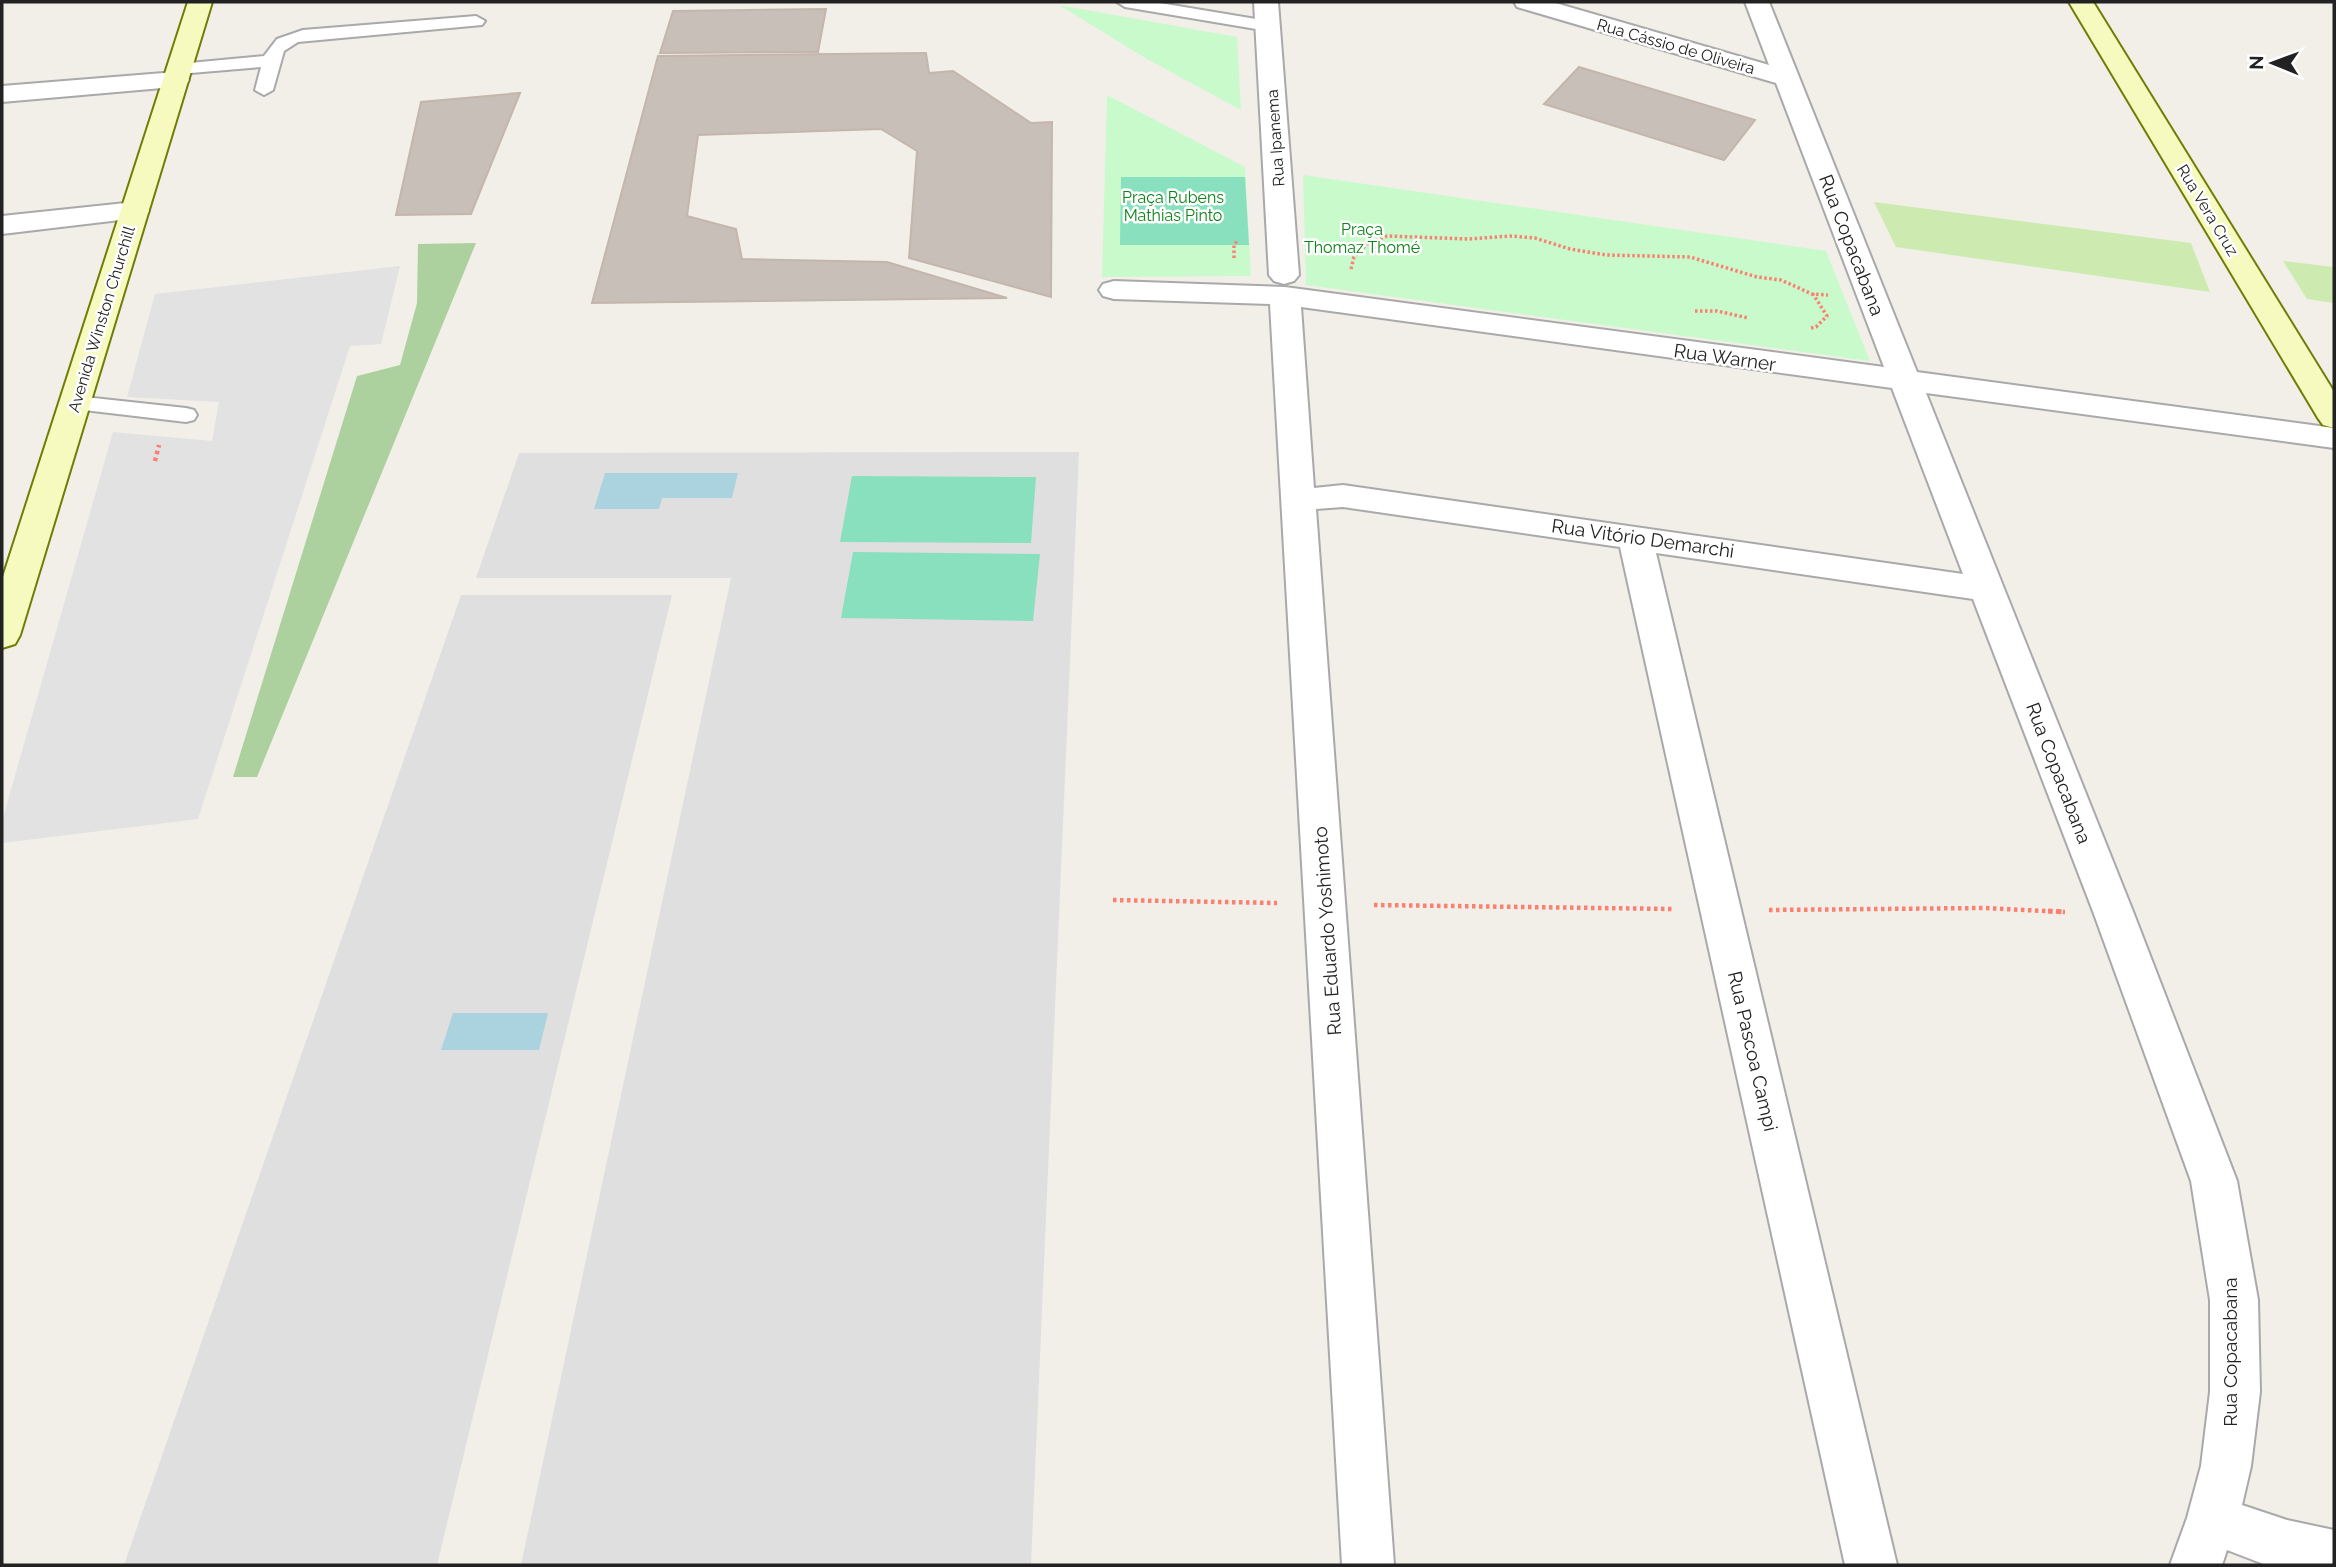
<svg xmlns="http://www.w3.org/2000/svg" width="2336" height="1567" viewBox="0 0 2336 1567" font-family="Raleway,sans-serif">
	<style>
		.residential { fill: #e0dfdf }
		.grass { fill: #cdebb0 }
		.forest { fill: #add19e }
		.park { fill: #c8facc }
		.pitch { fill: #88e0be }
		.parking { fill: #e2e2e2 }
		.water { fill: #aad3df }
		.building { fill: #c7bfb8; stroke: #c4b6ab; stroke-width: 2 }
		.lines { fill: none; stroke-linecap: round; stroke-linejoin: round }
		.lane-casing { stroke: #a9a9a9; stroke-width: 4 }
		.street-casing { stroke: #a9a9a9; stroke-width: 4 }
		.secondary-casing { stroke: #707d05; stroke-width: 4 }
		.path-far2 { stroke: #fa8072; stroke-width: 3.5; stroke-dasharray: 2.5 2.5; stroke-linecap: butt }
		.path-far1 { stroke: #fa8072; stroke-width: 4.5; stroke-dasharray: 3.5 3.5; stroke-linecap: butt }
		.path { stroke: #fa8072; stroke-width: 5; stroke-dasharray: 4.5 4.5; stroke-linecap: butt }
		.lane { fill: #fff; fill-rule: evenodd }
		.street { fill: #fff; fill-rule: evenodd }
		.secondary { fill: #f7fabf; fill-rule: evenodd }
		.labels { text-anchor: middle; stroke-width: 5; stroke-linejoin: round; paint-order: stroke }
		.far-street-label { font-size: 16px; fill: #222; stroke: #fff }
		.far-park-label { font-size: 16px; fill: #0c8416; stroke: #fff }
		.street-label { font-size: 19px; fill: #222; stroke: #fff }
	</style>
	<rect width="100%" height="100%" fill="#f2efe9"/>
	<!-- residential -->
	<g class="residential">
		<polygon points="1079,452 1031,1565 521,1565 731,578 476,578 519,453"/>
		<polygon points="461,595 672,595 437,1565 124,1565"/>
	</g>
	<!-- grass -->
	<g class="grass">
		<polygon points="1874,202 2191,243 2210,292 1896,247"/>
		<polygon points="2283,261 2334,267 2334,303 2307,299"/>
	</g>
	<!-- forest -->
	<polygon class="forest" points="476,243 257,777 233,777 357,376 400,365 417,303 418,244"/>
	<!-- park -->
	<g class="park">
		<polygon points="1059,5 1237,37 1241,110 1147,59"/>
		<polygon points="1107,95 1245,167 1251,276 1102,277"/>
		<polygon points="1303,175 1826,251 1870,361 1306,285"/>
	</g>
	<!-- pitch -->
	<g class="pitch">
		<polygon points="1121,177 1245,177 1249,245 1120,245"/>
		<polygon points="852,476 1036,477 1031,543 840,542"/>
		<polygon points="853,552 1040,554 1033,621 841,618"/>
	</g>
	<!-- parking -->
	<polygon class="parking" points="400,266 381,344 350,346 198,819 2,843 2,821 113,432 212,441 219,402 127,397 155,294"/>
	<!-- water -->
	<g class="water">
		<polygon points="605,473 738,473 732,498 662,498 659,509 594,509"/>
		<polygon points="453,1013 548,1013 539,1050 441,1050"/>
	</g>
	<!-- building -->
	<g class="building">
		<polygon points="826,9 818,52 660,53 673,11"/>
		<polygon points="926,53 929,73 953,71 1031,123 1052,122 1051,297 909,258 917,151 881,129 698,135 687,216 736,229 742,259 887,262 1007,298 592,303 658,56"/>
		<polygon points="1579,67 1755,120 1724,160 1544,104"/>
		<polygon points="520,93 471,214 396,215 421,102"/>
	</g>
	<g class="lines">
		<defs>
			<g id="lane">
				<polygon points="1117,2 1154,2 1268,21 1277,26 1268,31 1125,7"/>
				<polygon points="476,16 485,21 482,25 298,42 284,51 273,90 264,95 255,90 261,67 179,74 170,69 179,64 264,56 277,39 303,30"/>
				<polygon points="75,396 186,408 194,410 197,415 194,420 186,422 67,408 64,403 67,398"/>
			</g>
			<g id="street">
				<polygon points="1254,2 1278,2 1299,275 1294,281 1284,284 1274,281 1269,275"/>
				<path d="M1514 2H1552L1769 65 1745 2H1769L1917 372 2334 428V448L1926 393 2134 914 2237 1181 2258 1300 2260 1392 2251 1466 2242 1505 2287 1520 2334 1530V1565H2266L2227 1550 2222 1565H2170L2187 1518 2201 1466 2210 1392V1300L2191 1181 2094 914 1973 599 1656 553 1897 1565H1845L1620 547 1343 507 1316 509 1394 1565H1342L1270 304 1114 299 1103 296 1099 290 1103 284 1114 281 1285 287 1884 367 1776 83 1517 7ZM1301 307 1892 388 1963 574 1343 485 1314 488Z"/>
				<polygon points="176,72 185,74 189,80 185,86 2,102 2,86"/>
				<polygon points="135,202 145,205 149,211 145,217 2,234 2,216"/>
			</g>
			<g id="secondary">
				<polygon points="188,2 212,2 20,635 15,644 2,648 2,580"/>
				<polygon points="2069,2 2093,2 2334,392 2334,428 2323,425 2318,418"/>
			</g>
		</defs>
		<!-- lane casing -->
		<use href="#lane" class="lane-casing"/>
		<!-- street casing -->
		<use href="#street" class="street-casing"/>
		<!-- secondary casing -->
		<use href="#secondary" class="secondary-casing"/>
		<!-- path-far2 -->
		<g class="path-far2">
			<polyline points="1234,258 1234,245 1238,240"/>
			<polyline points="1351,269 1354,257 1367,244 1387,236 1469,239 1510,236 1535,238 1570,249 1606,255 1690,257 1757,277 1781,280 1812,294 1828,295"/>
			<polyline points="1695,311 1717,311 1748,318"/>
			<polyline points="1811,328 1816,327 1827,316 1813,294"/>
		</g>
		<!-- path-far1 -->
		<g class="path-far1">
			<polyline points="155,461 159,445"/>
			<polyline points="1113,900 1277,903"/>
			<polyline points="1374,905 1673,909"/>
			<polyline points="1769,910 1984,908 2065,912"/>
		</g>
		<!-- path -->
		<polyline class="path" points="2048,911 2065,912"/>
		<!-- lane -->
		<use href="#lane" class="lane"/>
		<!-- street -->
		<use href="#street" class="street"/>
		<!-- secondary -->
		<use href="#secondary" class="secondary"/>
	</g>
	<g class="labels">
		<!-- far-street labels -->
		<g class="far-street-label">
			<text transform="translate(1676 46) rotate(16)" y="6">Rua Cássio de Oliveira</text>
			<text transform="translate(1275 138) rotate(-94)" y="6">Rua Ipanema</text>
			<text transform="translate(2208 210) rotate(59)" y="6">Rua Vera Cruz</text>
			<text transform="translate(101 319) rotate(-73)" y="6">Avenida Winston Churchill</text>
		</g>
		<!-- far-park labels -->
		<g class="far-park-label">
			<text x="1173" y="203">Praça Rubens<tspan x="1173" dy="18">Mathias Pinto</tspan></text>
			<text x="1362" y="235">Praça<tspan x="1362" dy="18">Thomaz Thomé</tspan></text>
		</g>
		<!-- street labels -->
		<g class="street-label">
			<text transform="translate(1852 245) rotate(69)" y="7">Rua Copacabana</text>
			<text transform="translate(1725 357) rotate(8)" y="7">Rua Warner</text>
			<text transform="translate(1643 538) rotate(8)" y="7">Rua Vitório Demarchi</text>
			<text transform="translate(2059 773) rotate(69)" y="7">Rua Copacabana</text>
			<text transform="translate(1327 931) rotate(-94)" y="7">Rua Eduardo Yoshimoto</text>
			<text transform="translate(1753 1051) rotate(77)" y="7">Rua Pascoa Campi</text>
			<text transform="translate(2230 1352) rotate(-90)" y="7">Rua Copacabana</text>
		</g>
	</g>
	<!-- border -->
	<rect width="2336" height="1567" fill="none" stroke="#222222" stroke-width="7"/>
	<!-- north arrow -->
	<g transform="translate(2273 63) rotate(271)" stroke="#ffffff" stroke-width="5" paint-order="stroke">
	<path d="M0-5L12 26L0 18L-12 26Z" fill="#222222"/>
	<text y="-10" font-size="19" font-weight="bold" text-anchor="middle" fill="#222222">N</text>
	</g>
</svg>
